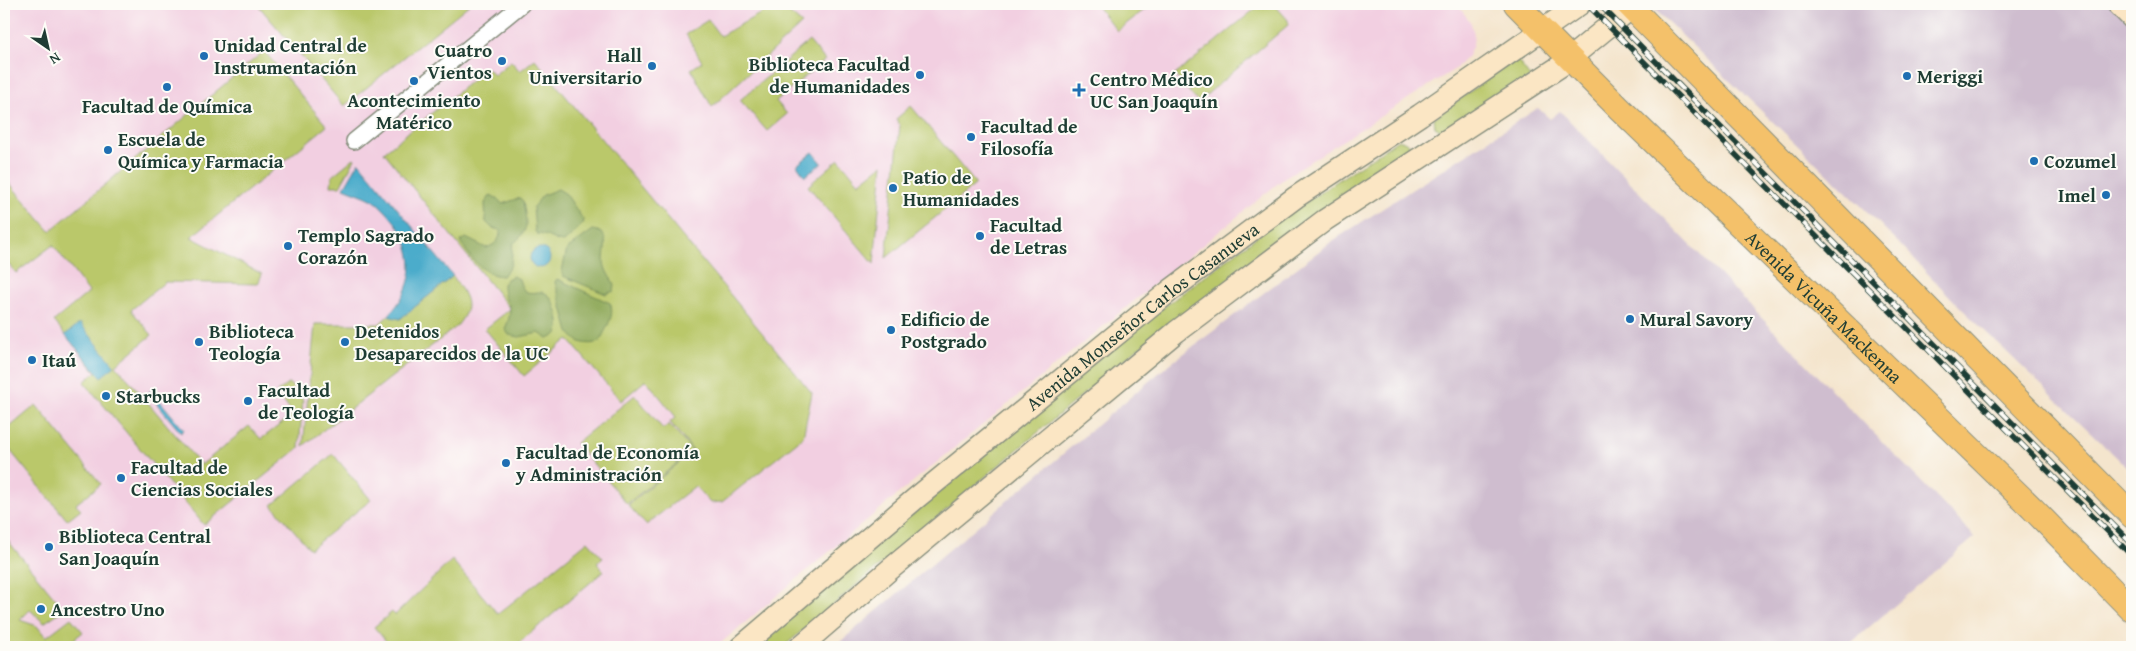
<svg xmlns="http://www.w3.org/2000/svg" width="2136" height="651" viewBox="0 0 2136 651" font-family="'Gentium Book Plus',serif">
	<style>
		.built { fill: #f2cfe1 }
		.industrial { fill: #cfbdcf }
		.green { fill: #bac86a; stroke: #6c824f }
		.forest { fill: #93ac5e; stroke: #597449 }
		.water { fill: #4caccb; stroke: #367480 }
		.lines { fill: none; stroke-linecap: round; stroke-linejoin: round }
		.street-casing { stroke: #8a9180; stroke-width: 18 }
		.secondary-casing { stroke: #8a9180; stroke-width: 24 }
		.primary-casing { stroke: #8a9180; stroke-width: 26 }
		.street { stroke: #fff; stroke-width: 15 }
		.secondary { stroke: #fbe6c4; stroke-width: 21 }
		.primary { stroke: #f4c16b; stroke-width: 24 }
		.rail-casing { stroke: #1f3d34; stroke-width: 5.5 }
		.rail { stroke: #fdfcf7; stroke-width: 4; stroke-dasharray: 11; stroke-linecap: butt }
		.poi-dot { fill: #1f6fb2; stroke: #fdfcf7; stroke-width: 2 }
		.labels { text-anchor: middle; stroke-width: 4; stroke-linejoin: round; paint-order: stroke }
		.poi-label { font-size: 19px; font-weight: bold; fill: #1f3d34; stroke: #fdfcf7; text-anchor: start }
		.street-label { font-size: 19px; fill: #1f3d34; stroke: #fdfcf7 }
	</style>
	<rect width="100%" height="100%" fill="#fdfcf7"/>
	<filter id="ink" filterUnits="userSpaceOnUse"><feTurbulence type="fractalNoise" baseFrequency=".02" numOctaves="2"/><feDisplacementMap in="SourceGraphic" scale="10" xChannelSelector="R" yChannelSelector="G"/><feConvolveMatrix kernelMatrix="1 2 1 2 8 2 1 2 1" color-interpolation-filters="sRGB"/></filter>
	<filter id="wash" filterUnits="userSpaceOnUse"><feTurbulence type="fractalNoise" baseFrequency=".0096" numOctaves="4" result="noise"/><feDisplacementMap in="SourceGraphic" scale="20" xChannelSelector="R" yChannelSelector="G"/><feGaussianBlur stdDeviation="1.12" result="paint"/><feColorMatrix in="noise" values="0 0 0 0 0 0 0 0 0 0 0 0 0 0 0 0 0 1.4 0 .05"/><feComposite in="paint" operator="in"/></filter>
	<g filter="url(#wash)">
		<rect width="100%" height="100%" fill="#f4e5cd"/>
		<!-- built -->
		<polygon class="built" points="4,4 1457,4 1471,23 1474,34 1473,45 1468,56 1455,69 1287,176 898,494 716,647 4,647"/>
		<!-- industrial -->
		<g class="industrial">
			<polygon points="1649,4 2132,4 2132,472 1963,310 1877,221"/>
			<polygon points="1538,108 1550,119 1560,111 1975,537 1846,647 834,647 1166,367 1331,242"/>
		</g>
		<!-- green -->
		<g class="green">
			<polygon points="257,4 470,4 344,106"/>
			<polygon points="757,4 779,4 802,24 712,107 691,69 702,62 686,34 708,20 720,36 763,12"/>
			<polygon points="1095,4 1152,4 1117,31"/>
			<polygon points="1261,4 1274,4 1288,20 1288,25 1198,102 1175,75"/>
			<polygon points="809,41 825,60 776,101 787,114 767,131 740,100"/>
			<polygon points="264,51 327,126 191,237 262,274 258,284 165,282 131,310 152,335 116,365 201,465 249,426 261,439 293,415 277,392 289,383 303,400 299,448 204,525 84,382 96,372 54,321 89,292 53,245 16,273 4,259 4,177 50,231"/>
			<polygon points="1516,58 1530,77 1443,132 1435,127 1434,118"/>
			<polygon points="535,59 812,393 803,437 722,502 710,503 695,486 646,525 628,505 693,451 670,422 676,417 646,380 621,401 568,339 524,376 485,329 510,309 384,152 487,68 494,75 511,61 520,71"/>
			<polygon points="911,106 976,184 886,258 900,125 896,119"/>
			<polygon points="1398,140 1402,140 1409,144 1410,152 1407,155 1138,348 783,647 752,647 1126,336 1272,225"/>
			<polygon points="354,158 355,159 340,186 331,186 332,176"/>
			<polygon points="839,159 859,183 883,164 874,264 808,186"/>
			<path d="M453 276C466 297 475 305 456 327L303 446 315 324H379L388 316 400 319Z"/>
			<polygon points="635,395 663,429 669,424 692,451 627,504 576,443"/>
			<polygon points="36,405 101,484 76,504 81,509 67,520 4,443 4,432"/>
			<polygon points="333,454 371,500 310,549 272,505"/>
			<polygon points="4,536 64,609 44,623 30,610 20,620 37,626 46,637 71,618 83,632 64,647 4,647"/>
			<polygon points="588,541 603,558 597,563 604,571 514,647 391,647 374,627 392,612 395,615 452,560 498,614"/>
		</g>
		<!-- forest -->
		<g class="forest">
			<path d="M558 189 566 194 584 221 583 224 564 242C555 242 547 234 537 234L535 231 533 207 543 195Z"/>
			<path d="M491 195 498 199 502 204 520 198 523 201C526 224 531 228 513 244 510 260 515 265 502 276 482 275 469 256 460 241L466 238 486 248C495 245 501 240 500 230L492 228 486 222 485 203Z"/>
			<path d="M593 230C614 233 601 253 605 267 607 274 612 280 615 285L614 291 606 294 563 276 562 271 567 249Z"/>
			<path d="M513 276 519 279C520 282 521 287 524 290 530 296 540 289 547 294 555 301 562 322 558 332 556 336 552 337 548 339L539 333 519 337 509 335 505 329C517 301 503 308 503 284L507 279Z"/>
			<path d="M557 279 610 303C616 317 604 330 600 342 587 346 576 343 569 332L555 282Z"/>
		</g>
		<!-- water -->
		<g class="water">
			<polygon points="813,152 822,163 805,176 797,165"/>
			<path d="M359 162 453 276 400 319 388 316C414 288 419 258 397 225 390 216 382 206 373 200 364 195 353 192 344 188Z"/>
			<circle cx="540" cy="258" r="10"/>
			<polygon points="80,323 115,366 101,377 65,335"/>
			<polygon points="151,390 184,430 181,433 148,393"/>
		</g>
	</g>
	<g filter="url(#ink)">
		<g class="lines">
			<defs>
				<polyline id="street" points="354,141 522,4"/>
				<g id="secondary">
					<polyline points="2118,4 2132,18"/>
					<path id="s1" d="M741 647 915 499 1171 290 1296 197 1420 115 1580 4"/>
					<polyline points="800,647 888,571 1176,332 1325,220 1559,67 1636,4"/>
				</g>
				<g id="primary">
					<path id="s2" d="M1516 4 1620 109 2032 508 2132 610"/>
					<polyline points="1628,4 2132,516"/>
				</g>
			</defs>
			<!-- street casing -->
			<use href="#street" class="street-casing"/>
			<!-- secondary casing -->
			<use href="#secondary" class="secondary-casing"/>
			<!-- primary casing -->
			<use href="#primary" class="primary-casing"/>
			<!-- street -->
			<use href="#street" class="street"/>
			<!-- secondary -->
			<use href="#secondary" class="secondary"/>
			<!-- primary -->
			<use href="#primary" class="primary"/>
			<defs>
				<g id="rail">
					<polyline points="1587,4 2132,556"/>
					<polyline points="1599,4 2132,544"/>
				</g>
			</defs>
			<!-- rail casing -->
			<use href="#rail" class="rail-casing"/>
			<!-- rail -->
			<use href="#rail" class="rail"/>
		</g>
	</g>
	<!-- markers -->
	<g class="poi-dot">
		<circle cx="204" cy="56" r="5"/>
		<circle cx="502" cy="61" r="5"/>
		<circle cx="652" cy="66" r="5"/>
		<circle cx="920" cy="75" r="5"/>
		<circle cx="1907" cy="76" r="5"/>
		<circle cx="414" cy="81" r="5"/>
		<circle cx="167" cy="87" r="5"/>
		<path d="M1076.5 82.5h5v5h5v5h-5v5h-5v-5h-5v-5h5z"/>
		<circle cx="971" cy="137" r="5"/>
		<circle cx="108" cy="150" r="5"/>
		<circle cx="2034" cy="161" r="5"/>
		<circle cx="893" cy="188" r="5"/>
		<circle cx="2106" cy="195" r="5"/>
		<circle cx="980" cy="236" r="5"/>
		<circle cx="288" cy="246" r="5"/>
		<circle cx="1630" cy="319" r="5"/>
		<circle cx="891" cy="330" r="5"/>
		<circle cx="199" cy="342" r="5"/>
		<circle cx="345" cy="342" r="5"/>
		<circle cx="32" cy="360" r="5"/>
		<circle cx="106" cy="396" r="5"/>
		<circle cx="248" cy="401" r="5"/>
		<circle cx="506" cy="463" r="5"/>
		<circle cx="121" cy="478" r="5"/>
		<circle cx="49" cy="547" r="5"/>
		<circle cx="41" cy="609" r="5"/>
	</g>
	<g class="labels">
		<!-- poi labels -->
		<g class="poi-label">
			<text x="214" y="52">Unidad Central de<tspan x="214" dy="22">Instrumentación</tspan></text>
			<text x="492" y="57" text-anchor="end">Cuatro<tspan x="492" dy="22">Vientos</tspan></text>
			<text x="642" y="62" text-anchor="end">Hall<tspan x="642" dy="22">Universitario</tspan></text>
			<text x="910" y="71" text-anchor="end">Biblioteca Facultad<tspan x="910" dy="22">de Humanidades</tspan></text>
			<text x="1917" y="83">Meriggi</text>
			<text x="1090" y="86">Centro Médico<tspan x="1090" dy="22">UC San Joaquín</tspan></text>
			<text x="414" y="107" text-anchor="middle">Acontecimiento<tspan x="414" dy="22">Matérico</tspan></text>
			<text x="167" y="113" text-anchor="middle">Facultad de Química</text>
			<text x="981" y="133">Facultad de<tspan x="981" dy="22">Filosofía</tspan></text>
			<text x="118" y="146">Escuela de<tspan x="118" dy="22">Química y Farmacia</tspan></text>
			<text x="2044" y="168">Cozumel</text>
			<text x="903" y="184">Patio de<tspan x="903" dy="22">Humanidades</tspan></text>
			<text x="2096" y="202" text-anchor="end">Imel</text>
			<text x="990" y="232">Facultad<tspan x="990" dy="22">de Letras</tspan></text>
			<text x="298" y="242">Templo Sagrado<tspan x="298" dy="22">Corazón</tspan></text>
			<text x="901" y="326">Edificio de<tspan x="901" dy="22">Postgrado</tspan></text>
			<text x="1640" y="326">Mural Savory</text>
			<text x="209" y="338">Biblioteca<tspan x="209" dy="22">Teología</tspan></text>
			<text x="355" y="338">Detenidos<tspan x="355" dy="22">Desaparecidos de la UC</tspan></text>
			<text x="42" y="367">Itaú</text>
			<text x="258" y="397">Facultad<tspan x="258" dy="22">de Teología</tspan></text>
			<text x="116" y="403">Starbucks</text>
			<text x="516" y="459">Facultad de Economía<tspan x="516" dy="22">y Administración</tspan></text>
			<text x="131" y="474">Facultad de<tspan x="131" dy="22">Ciencias Sociales</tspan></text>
			<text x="59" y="543">Biblioteca Central<tspan x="59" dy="22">San Joaquín</tspan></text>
			<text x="51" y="616">Ancestro Uno</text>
		</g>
		<!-- street labels -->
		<g class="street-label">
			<text dy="7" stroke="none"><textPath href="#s2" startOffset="432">Avenida Vicuña Mackenna</textPath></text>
			<text dy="7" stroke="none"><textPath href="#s1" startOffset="520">Avenida Monseñor Carlos Casanueva</textPath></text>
		</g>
	</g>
	<!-- margin -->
	<rect width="2136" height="651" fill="none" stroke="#fdfcf7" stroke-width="20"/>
	<!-- north arrow -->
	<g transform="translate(48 48) rotate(146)" stroke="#fdfcf7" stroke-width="4" paint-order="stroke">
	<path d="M0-4L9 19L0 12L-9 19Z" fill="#1f3d34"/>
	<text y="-8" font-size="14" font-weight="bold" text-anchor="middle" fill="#1f3d34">N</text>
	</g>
</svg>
